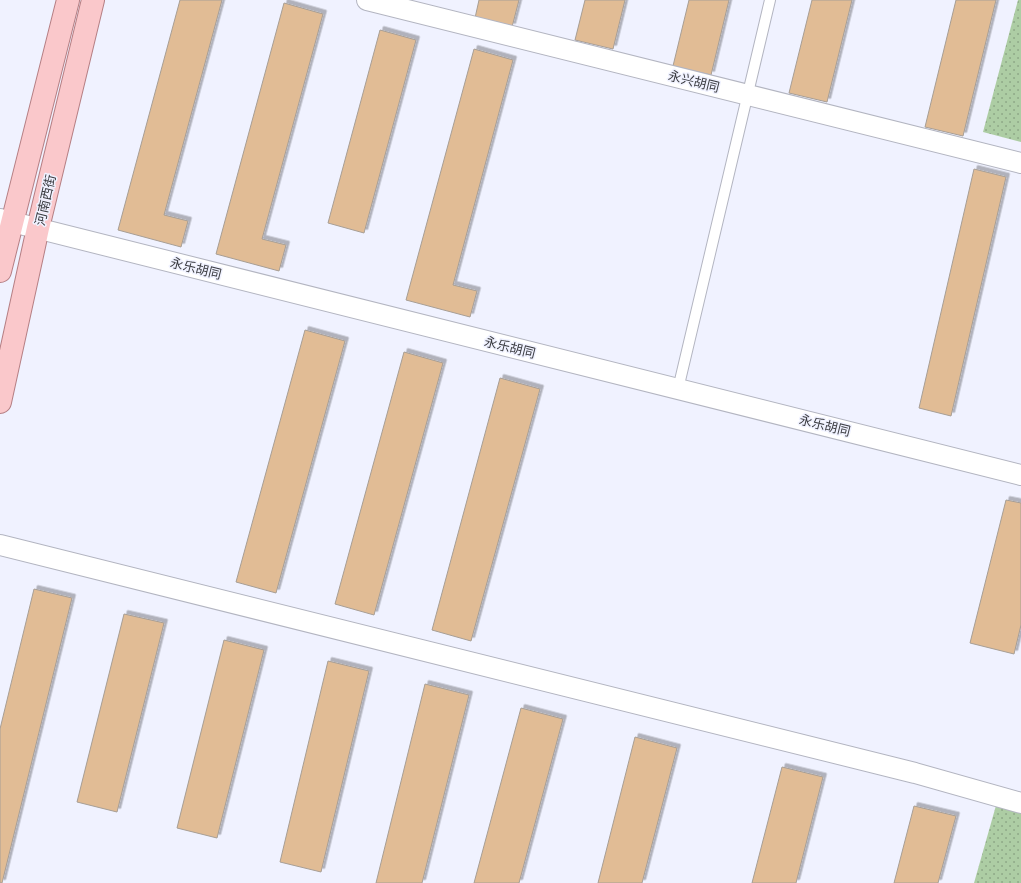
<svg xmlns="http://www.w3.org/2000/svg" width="1021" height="883" viewBox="0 0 1021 883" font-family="Barlow,'Noto Sans SC',sans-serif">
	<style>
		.grass { fill: url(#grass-dots) }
		.building { fill: #e1bc95; stroke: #a79e95; filter: url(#shadow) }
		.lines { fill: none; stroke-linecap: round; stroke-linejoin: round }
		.lane-casing { stroke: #b3b5c1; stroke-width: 12 }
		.street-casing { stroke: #b3b5c1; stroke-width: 22 }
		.primary-casing { stroke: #b57f84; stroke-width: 24 }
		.lane { stroke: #fff; stroke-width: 10 }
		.street { stroke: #fff; stroke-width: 20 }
		.primary { stroke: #fac8cb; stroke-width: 22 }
		.labels { text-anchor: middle; stroke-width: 3; stroke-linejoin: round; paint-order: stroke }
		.street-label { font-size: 13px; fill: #3a3b40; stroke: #f0f2ff }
	</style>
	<defs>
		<pattern id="grass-dots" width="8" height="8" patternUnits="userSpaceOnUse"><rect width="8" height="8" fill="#adcda4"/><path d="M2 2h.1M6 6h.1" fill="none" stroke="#8ea887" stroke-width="1.8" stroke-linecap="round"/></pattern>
		<filter id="shadow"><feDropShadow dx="3.5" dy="-3.5" stdDeviation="0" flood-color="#0004"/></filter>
	</defs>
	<rect width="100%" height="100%" fill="#f0f2ff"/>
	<!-- grass -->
	<g class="grass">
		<polygon points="1018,0 1021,0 1021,142 983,132"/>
		<polygon points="997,802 1021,804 1021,883 974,883"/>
	</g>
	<!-- building -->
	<g class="building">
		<polygon points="180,0 222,0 164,215 188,221 181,247 118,230"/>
		<polygon points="479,0 519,0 512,27 475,18"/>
		<polygon points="585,0 625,0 613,49 575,40"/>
		<polygon points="689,0 729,0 711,75 673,66"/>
		<polygon points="812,0 852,0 827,102 789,93"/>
		<polygon points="956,0 996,0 963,136 925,127"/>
		<polygon points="284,3 323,14 262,239 286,245 279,271 216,254"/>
		<polygon points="380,30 416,40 364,233 328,223"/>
		<polygon points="474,49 513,60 453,285 477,291 470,317 406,300"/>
		<polygon points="974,169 1006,177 951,416 919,408"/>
		<polygon points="305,330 345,341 276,593 236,582"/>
		<polygon points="404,352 443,363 374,615 335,604"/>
		<polygon points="500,378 540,389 471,641 432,630"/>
		<polygon points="1006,500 1021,503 1021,625 1014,654 970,643"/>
		<polygon points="34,589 72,598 2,883 0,883 0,729"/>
		<polygon points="124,614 164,623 117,812 77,802"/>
		<polygon points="224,640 264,650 217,838 177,828"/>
		<polygon points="328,661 369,671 321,872 280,862"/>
		<polygon points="425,684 469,695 422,883 376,883"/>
		<polygon points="521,708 563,719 519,883 474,883"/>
		<polygon points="635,737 677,748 642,883 598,883"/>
		<polygon points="782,767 823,777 796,883 752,883"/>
		<polygon points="914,806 956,816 938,883 894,883"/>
	</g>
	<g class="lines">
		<defs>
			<polyline id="lane" points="678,389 770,0"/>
			<g id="street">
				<polyline points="367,0 1021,163"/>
				<polyline points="0,219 1021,475"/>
				<polyline points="0,545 915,773 1021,803"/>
			</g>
			<g id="primary">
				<polyline points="0,271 68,0"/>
				<polyline points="0,402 38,228 93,0"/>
			</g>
		</defs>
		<!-- lane casing -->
		<use href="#lane" class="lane-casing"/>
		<!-- street casing -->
		<use href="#street" class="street-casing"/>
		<!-- primary casing -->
		<use href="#primary" class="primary-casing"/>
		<!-- lane -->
		<use href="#lane" class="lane"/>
		<!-- street -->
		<use href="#street" class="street"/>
		<!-- primary -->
		<use href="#primary" class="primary"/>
	</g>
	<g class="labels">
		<!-- street labels -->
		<g class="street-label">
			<text transform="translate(694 81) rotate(14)" y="5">永兴胡同</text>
			<text transform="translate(45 200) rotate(-77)" y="5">河南西街</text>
			<text transform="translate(196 268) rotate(14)" y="5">永乐胡同</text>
			<text transform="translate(510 347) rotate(14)" y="5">永乐胡同</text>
			<text transform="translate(825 425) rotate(14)" y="5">永乐胡同</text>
		</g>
	</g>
</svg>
